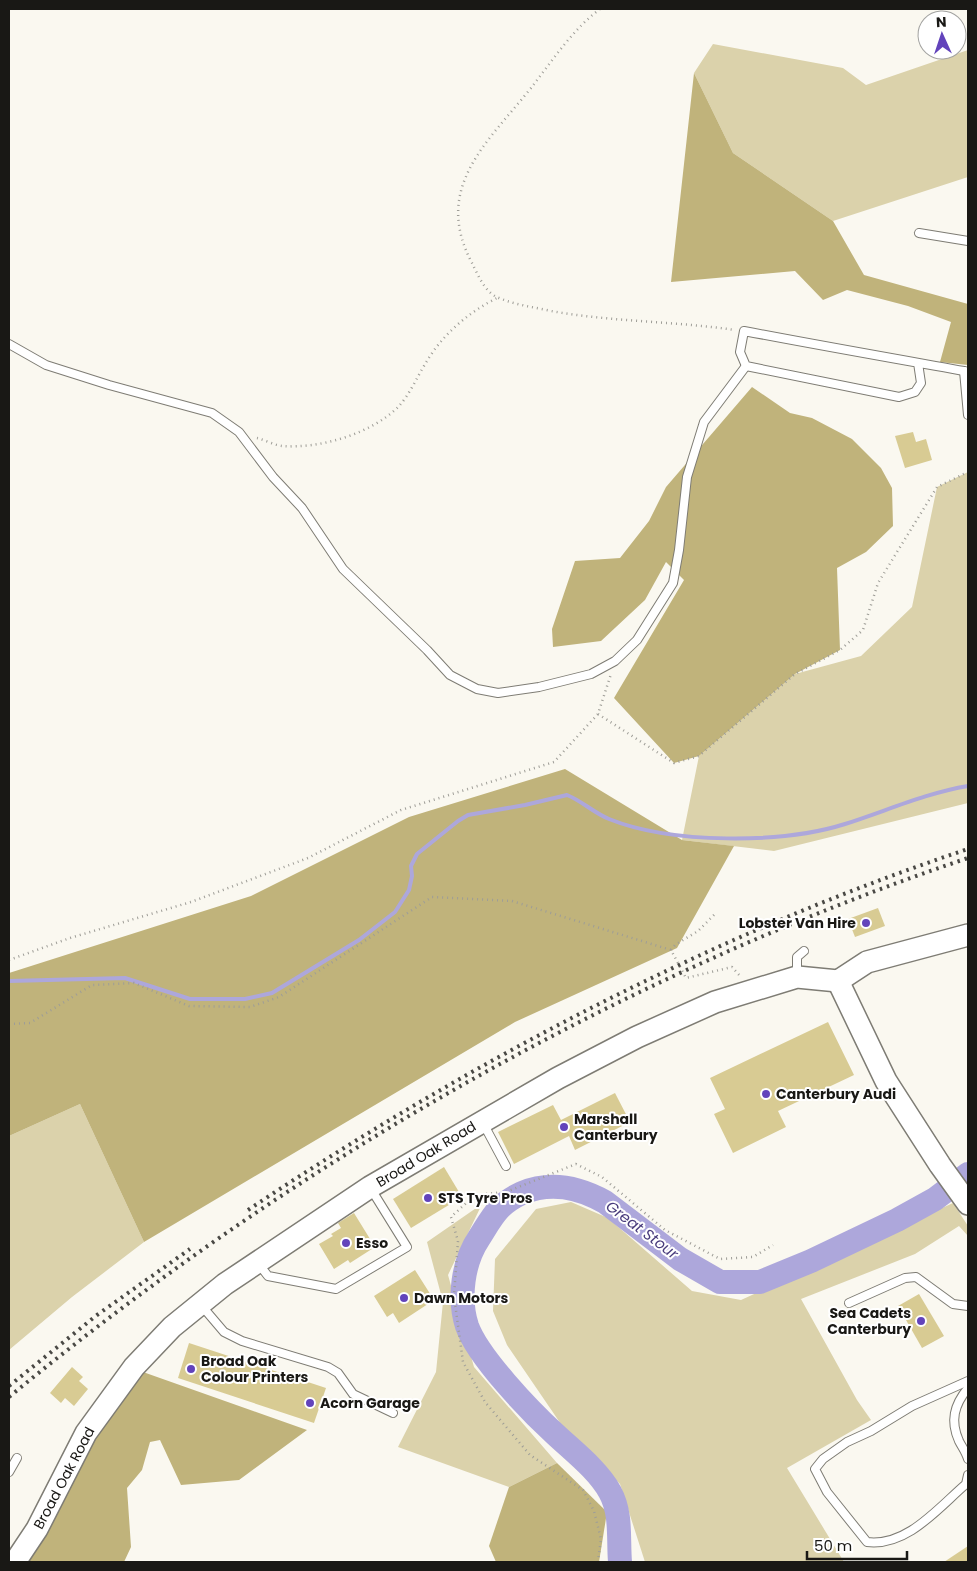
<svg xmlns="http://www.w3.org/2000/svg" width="977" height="1571" viewBox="0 0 977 1571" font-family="Poppins,sans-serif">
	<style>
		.green { fill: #dbd2ab }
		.forest { fill: #c0b37b }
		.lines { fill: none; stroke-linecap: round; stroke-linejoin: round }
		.stream { stroke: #ada7db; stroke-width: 4 }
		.river { stroke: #ada7db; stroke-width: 24 }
		.building { fill: #d8cb93 }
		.lane-casing { stroke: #7e7c74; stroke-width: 10 }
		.secondary-casing { stroke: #7e7c74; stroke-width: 24 }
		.path { stroke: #9e9d97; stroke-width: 2.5; stroke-dasharray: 1 4; stroke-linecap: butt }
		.lane { stroke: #fff; stroke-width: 8 }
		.secondary { stroke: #fff; stroke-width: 21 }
		.rail { stroke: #494844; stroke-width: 4; stroke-dasharray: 2.5 5; stroke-linecap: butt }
		.poi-dot { fill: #6243bb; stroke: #fff; stroke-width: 2 }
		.labels { text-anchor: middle; stroke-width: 4; stroke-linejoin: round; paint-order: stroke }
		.poi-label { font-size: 14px; font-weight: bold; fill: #191815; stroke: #fff; text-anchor: start }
		.street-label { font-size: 14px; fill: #191815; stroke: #fff }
		.water-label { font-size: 15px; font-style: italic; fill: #493c7c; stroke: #fff }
	</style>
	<rect width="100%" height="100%" fill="#faf8f0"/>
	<!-- green -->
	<g class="green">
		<polygon points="713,44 843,68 866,85 968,50 968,177 833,221 733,153 694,73"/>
		<polygon points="968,472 968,803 774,851 682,840 699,756 795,674 861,656 912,607 937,487"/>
		<polygon points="80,1104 144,1242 72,1297 9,1350 9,1136"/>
		<polygon points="571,1202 608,1218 692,1291 741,1300 953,1203 968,1226 968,1236 959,1226 915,1254 801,1299 857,1400 871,1420 787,1468 844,1562 645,1562 620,1484 565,1430 507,1345 493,1311 495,1259 536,1209"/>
		<polygon points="482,1204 448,1275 474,1367 557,1463 509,1487 398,1447 436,1372 443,1302 427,1242"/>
	</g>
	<!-- forest -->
	<g class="forest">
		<polygon points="694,73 733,153 833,221 864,275 968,304 968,365 940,362 951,322 908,306 847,290 823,300 795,271 671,282"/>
		<polygon points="752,387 790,413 812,418 852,439 881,468 892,488 893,526 866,552 837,568 840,650 795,674 699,756 674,763 614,698 684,580 666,562 645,600 601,641 553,647 552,629 575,561 620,558 649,521 666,487"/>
		<polygon points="565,769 682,840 734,846 677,948 515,1022 144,1242 80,1104 9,1136 9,973 251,896 409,817"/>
		<polygon points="143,1372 307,1430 239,1480 181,1485 160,1440 150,1442 142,1470 127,1488 131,1547 124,1562 26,1562 81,1442"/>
		<polygon points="557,1463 607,1512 599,1562 496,1562 489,1546 509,1487"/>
	</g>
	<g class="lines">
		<!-- stream -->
		<path class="stream" d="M9 981 125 978 190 999H245L272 993 359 940 395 912 409 890 412 876 411 866 417 854 458 821 468 815 525 805 567 795C582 801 594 813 609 819 671 844 782 844 845 824 886 811 926 793 968 786"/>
		<!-- river -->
		<path class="river" d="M620 1562C618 1538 622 1514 610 1492 598 1470 573 1451 555 1434 530 1411 478 1357 467 1326 458 1298 463 1262 479 1238 493 1216 497 1205 522 1193 551 1181 578 1187 605 1202L680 1259 720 1282H760L811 1261 897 1220 935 1199 968 1174"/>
	</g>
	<!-- building -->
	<g class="building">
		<polygon points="913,432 916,442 926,439 932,460 905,468 895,436"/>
		<polygon points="878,908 885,926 855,937 848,919"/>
		<polygon points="828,1022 854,1075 778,1111 786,1127 733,1153 714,1114 725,1109 710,1078"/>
		<polygon points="615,1093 630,1122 575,1150 569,1136 514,1164 498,1132 553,1105 561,1120"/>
		<polygon points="444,1167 462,1197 411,1228 393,1199"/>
		<polygon points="354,1213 375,1247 350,1263 348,1260 334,1269 319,1244 333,1236 331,1234 341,1228 338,1223"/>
		<polygon points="415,1270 434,1300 399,1323 393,1313 387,1317 374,1296"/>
		<polygon points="919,1294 944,1336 922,1348 898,1306"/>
		<polygon points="189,1343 326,1388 314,1423 178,1378"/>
		<polygon points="72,1367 83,1377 79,1381 88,1389 74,1406 65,1398 61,1403 50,1393"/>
		<polygon points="968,1546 968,1562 944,1562"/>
	</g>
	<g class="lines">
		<defs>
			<g id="lane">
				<polyline points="919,233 968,241"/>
				<polyline points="9,344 46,365 109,385 212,413 239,432 273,477 302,508 343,569 427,650 450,675 477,689 498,693 539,687 591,674 615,661 637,640 673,583 679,550 687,477 704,422 746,366"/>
				<path d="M918 363 921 383 915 392 899 397 746 366 740 352 744 331C817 345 891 358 964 371L968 372"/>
				<polyline points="964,371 968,415"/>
				<polyline points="797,975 797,957 804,951"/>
				<polyline points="483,1123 506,1166"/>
				<polyline points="258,1263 268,1276 336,1289 407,1247 371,1189"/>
				<polyline points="849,1303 905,1278 916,1277 953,1304 968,1306"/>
				<polyline points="201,1305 224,1332 242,1341 328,1367 338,1373 353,1394 393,1413"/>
				<path d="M968 1381 912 1406 871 1431 847 1442 823 1459 815 1469 827 1492 867 1542C907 1547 938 1508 966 1484L968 1475"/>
				<path d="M968 1388C954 1405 950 1421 959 1441 962 1447 966 1452 968 1459"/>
				<polyline points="9,1472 17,1458"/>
			</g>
			<g id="secondary">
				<polyline points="838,981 886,1081 940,1165 968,1204"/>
				<polyline points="15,1562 37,1529 86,1433 134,1367 172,1327 225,1284 370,1187 558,1078 637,1037 715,1002 797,977 838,981 867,962 968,935"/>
			</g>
		</defs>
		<!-- lane casing -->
		<use href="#lane" class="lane-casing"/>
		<!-- secondary casing -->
		<use href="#secondary" class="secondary-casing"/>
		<!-- path -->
		<g class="path">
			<path d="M600 9C573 29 552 61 531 88 487 143 432 188 472 263 478 275 485 293 499 298 516 305 533 307 551 311 612 322 674 321 735 330"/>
			<path d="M257 438C265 440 274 445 282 446 319 449 372 434 399 406 410 394 418 375 427 361 443 334 469 312 497 298"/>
			<polyline points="598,714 674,763 699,756 795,674 840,650 863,630 878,583 937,487 968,472"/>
			<polyline points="671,950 675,945 698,931 716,913"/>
			<polyline points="9,960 70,938 191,902 308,858 401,810 554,762 598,714 611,674"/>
			<polyline points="9,1024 30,1023 92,985 134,983 189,1006 250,1007 279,997 432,897 512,901 671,950 686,978 732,967 740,976"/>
			<polyline points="598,1562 601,1539 594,1511 583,1490 530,1455 485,1402 463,1362 454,1296 458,1241 451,1217 475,1195 506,1192 576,1164 602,1177 665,1230 720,1259 753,1257 773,1245"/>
		</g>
		<!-- lane -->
		<use href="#lane" class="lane"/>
		<!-- secondary -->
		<use href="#secondary" class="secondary"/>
		<!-- rail -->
		<g class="rail">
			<path d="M248 1210C471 1061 713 934 968 849"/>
			<polyline points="9,1386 97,1315 190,1249"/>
			<path d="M9 1397C292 1164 620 975 968 858"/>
		</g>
	</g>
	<!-- markers -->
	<g class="poi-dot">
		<circle cx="866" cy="923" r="5"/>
		<circle cx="766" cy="1094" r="5"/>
		<circle cx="564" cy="1127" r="5"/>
		<circle cx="428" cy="1198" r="5"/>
		<circle cx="346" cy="1243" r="5"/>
		<circle cx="404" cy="1298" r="5"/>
		<circle cx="921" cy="1321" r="5"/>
		<circle cx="191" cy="1369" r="5"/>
		<circle cx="310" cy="1403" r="5"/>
	</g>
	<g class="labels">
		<!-- poi labels -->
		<g class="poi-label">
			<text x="856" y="928" text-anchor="end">Lobster Van Hire</text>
			<text x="776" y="1099">Canterbury Audi</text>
			<text x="574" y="1124">Marshall<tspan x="574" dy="16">Canterbury</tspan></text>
			<text x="438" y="1203">STS Tyre Pros</text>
			<text x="356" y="1248">Esso</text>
			<text x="414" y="1303">Dawn Motors</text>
			<text x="911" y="1318" text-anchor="end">Sea Cadets<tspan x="911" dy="16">Canterbury</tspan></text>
			<text x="201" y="1366">Broad Oak<tspan x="201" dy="16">Colour Printers</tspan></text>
			<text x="320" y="1408">Acorn Garage</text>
		</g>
		<!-- street labels -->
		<g class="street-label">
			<text transform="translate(426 1154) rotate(-31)" y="5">Broad Oak Road</text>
			<text transform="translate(64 1478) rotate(-62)" y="5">Broad Oak Road</text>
		</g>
		<!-- water labels -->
		<g class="water-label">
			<text transform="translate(642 1230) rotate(37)" y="5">Great Stour</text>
		</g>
	</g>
	<!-- border -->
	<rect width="977" height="1571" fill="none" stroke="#191815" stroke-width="20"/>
	<!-- north arrow -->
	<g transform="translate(942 35) rotate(357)"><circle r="24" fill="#ffffff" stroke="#a3a3a1"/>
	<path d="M0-4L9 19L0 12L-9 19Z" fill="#6243bb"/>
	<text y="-8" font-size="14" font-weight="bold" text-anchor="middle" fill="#191815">N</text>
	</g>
	<!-- scale -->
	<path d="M807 1551v8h100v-8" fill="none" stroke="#191815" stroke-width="2.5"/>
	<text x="814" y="1551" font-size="15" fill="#191815" stroke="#ffffff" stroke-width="4" paint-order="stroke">50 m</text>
</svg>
